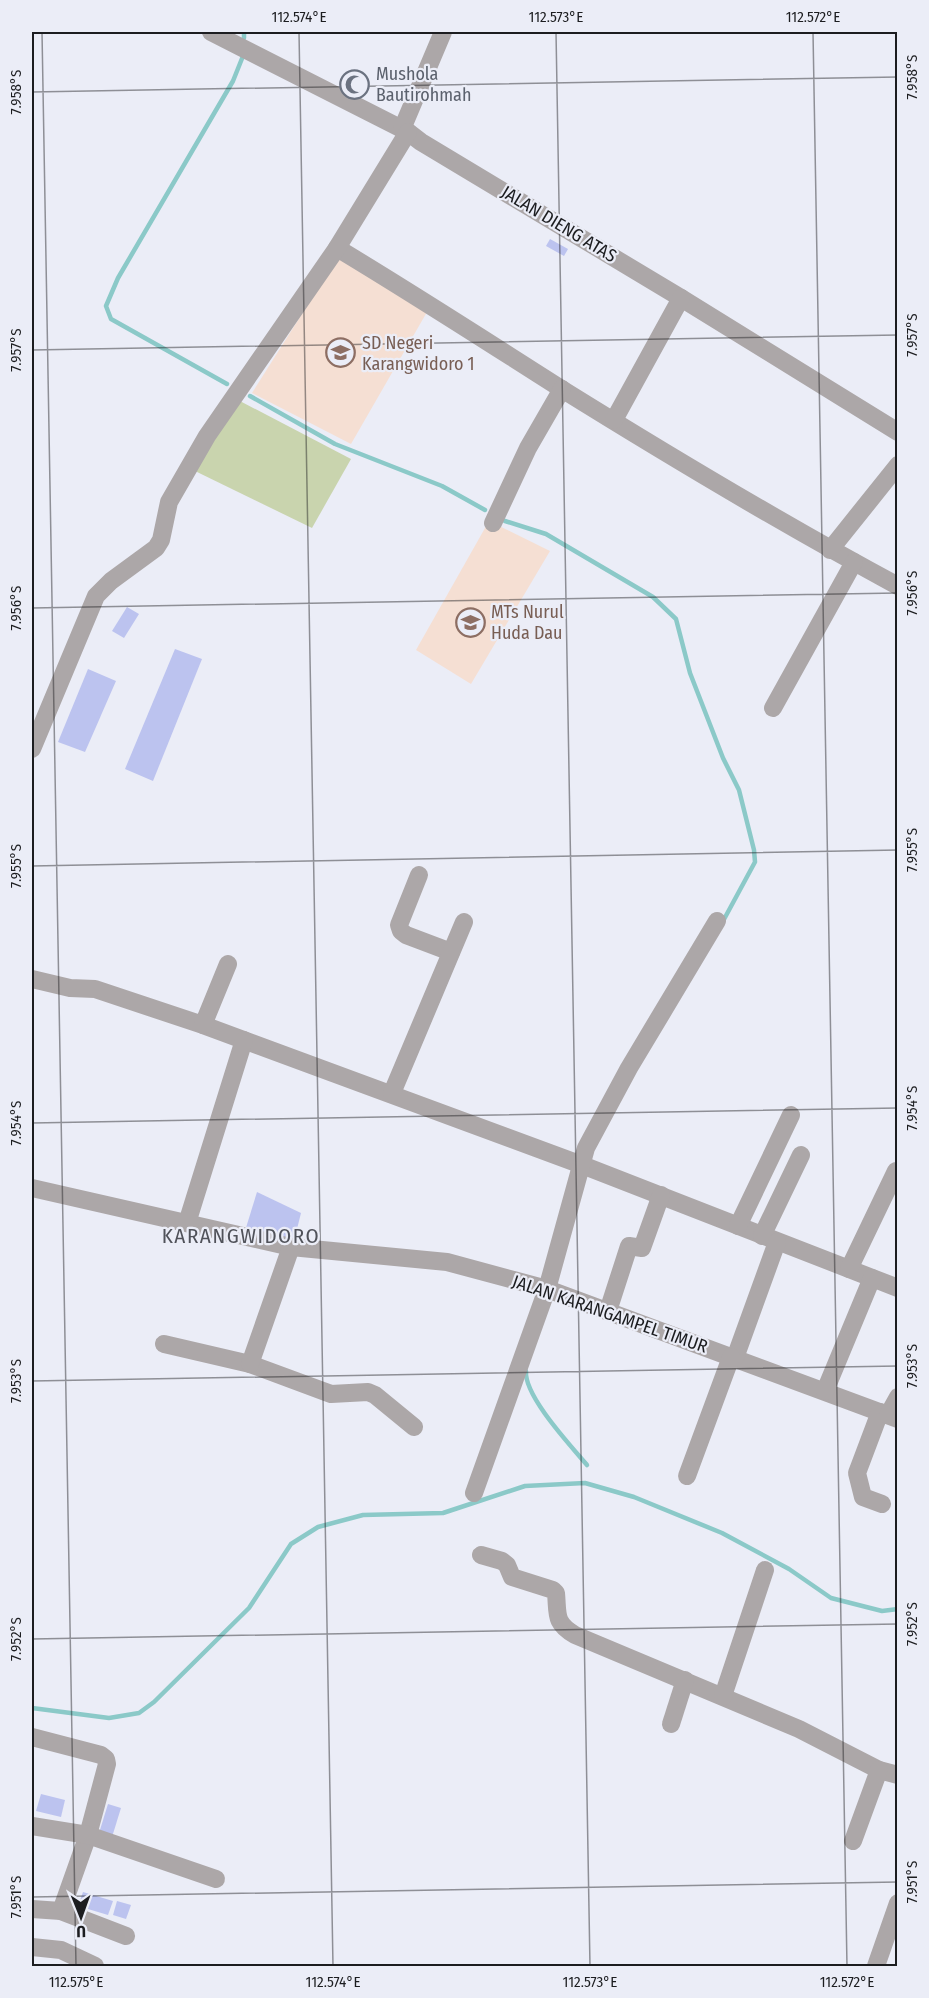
<svg xmlns="http://www.w3.org/2000/svg" width="929" height="1998" viewBox="0 0 929 1998" font-family="'Fira Sans Condensed',sans-serif">
	<style>
		.education { fill: #f5dfd3 }
		.green { fill: #c9d4ae }
		.lines { fill: none; stroke-linecap: round; stroke-linejoin: round }
		.stream { stroke: #8bc9c8; stroke-width: 4.5 }
		.building { fill: #bcc3ef }
		.minor { stroke: #aca7a8; stroke-width: 18 }
		.ticks { fill: none; stroke: #1c1d20; stroke-width: 1.5; stroke-opacity: 0.45 }
		.labels { text-anchor: middle; stroke-width: 4.5; stroke-linejoin: round; paint-order: stroke }
		.worship-label { font-size: 18px; fill: #5b616d; stroke: #ebedf7; text-anchor: start }
		.street-label { font-size: 18px; fill: #1c1d20; stroke: #ebedf7 }
		.education-label { font-size: 18px; fill: #785e54; stroke: #ebedf7; text-anchor: start }
		.quarter-label { font-size: 21px; letter-spacing: 1.5px; fill: #50525a; stroke: #ebedf7 }
		.neatline { fill: none; stroke: #1c1d20; stroke-width: 2 }
		.ticks-label { font-size: 15px; text-anchor: middle; fill: #1c1d20 }
	</style>
	<rect width="100%" height="100%" fill="#ebedf7"/>
	<!-- education -->
	<g class="education">
		<polygon points="338,257 427,312 351,444 252,393"/>
		<polygon points="489,521 550,551 471,684 416,650"/>
	</g>
	<!-- green -->
	<polygon class="green" points="238,400 351,459 312,528 195,471"/>
	<g class="lines">
		<!-- stream -->
		<g class="stream">
			<polyline points="244,32 244,38"/>
			<polyline points="227,384 111,319 106,306 118,278 233,81 243,56"/>
			<polyline points="250,396 335,444 442,486 485,510"/>
			<polyline points="505,521 546,534 653,597 676,619 690,673 723,758 739,790 754,850 755,862 722,923"/>
			<path d="M526 1371C524 1396 571 1446 587 1465"/>
			<polyline points="32,1708 109,1718 139,1713 154,1702 249,1608 291,1544 318,1527 363,1515 443,1513 525,1486 585,1483 634,1497 722,1533 789,1569 831,1598 882,1611 898,1609"/>
		</g>
	</g>
	<!-- building -->
	<g class="building">
		<polygon points="351,71 368,79 359,97 342,88"/>
		<polygon points="550,239 568,249 564,256 546,246"/>
		<polygon points="127,607 139,614 124,638 112,631"/>
		<polygon points="175,649 202,659 153,781 125,769"/>
		<polygon points="88,669 116,681 85,752 58,742"/>
		<polygon points="257,1192 301,1213 294,1241 245,1231"/>
		<polygon points="41,1794 65,1800 61,1817 36,1811"/>
		<polygon points="108,1804 121,1808 112,1837 99,1833"/>
		<polygon points="83,1892 113,1901 108,1915 78,1906"/>
		<polygon points="117,1901 131,1905 126,1919 113,1915"/>
	</g>
	<g class="lines">
		<!-- minor -->
		<g class="minor">
			<polyline points="211,32 408,132 421,142 681,298 898,432"/>
			<polyline points="402,129 443,32"/>
			<path d="M337 248C412 293 486 341 560 388 671 457 783 524 898 586"/>
			<polyline points="614,420 681,298"/>
			<polyline points="493,523 528,448 562,389"/>
			<polyline points="830,550 898,465"/>
			<polyline points="773,708 854,562"/>
			<polyline points="32,749 96,596 111,581 156,548 161,540 169,502 207,436 337,248 408,132"/>
			<polyline points="419,875 399,925 401,931 406,935 451,952"/>
			<polyline points="32,979 70,988 95,989 203,1025 582,1165 898,1288"/>
			<polyline points="203,1025 228,964"/>
			<polyline points="392,1093 464,922"/>
			<polyline points="32,1188 291,1247 447,1262 547,1289 898,1419"/>
			<polyline points="187,1223 244,1040"/>
			<polyline points="738,1226 791,1115"/>
			<polyline points="762,1236 801,1155"/>
			<polyline points="849,1269 896,1171"/>
			<polyline points="608,1311 629,1246 642,1248 661,1195"/>
			<polyline points="164,1344 250,1364 331,1394 368,1392 375,1395 414,1427"/>
			<polyline points="735,1358 777,1242"/>
			<polyline points="250,1364 291,1247"/>
			<polyline points="825,1391 872,1278"/>
			<polyline points="880,1412 857,1473 863,1497 882,1504"/>
			<polyline points="888,1415 898,1397"/>
			<polyline points="687,1476 731,1357"/>
			<polyline points="474,1493 547,1289 586,1148 629,1068 717,921"/>
			<path d="M481 1555 502 1561 507 1565 512 1577 553 1590 556 1593C558 1614 554 1623 575 1635L799 1729 879 1770 898 1775"/>
			<polyline points="723,1696 765,1570"/>
			<polyline points="671,1724 685,1680"/>
			<polyline points="32,1737 101,1755 106,1759 107,1764 88,1835 61,1911"/>
			<polyline points="32,1826 88,1835 216,1879"/>
			<polyline points="853,1841 879,1770"/>
			<polyline points="32,1909 61,1911 126,1936"/>
			<polyline points="32,1947 61,1950 95,1966"/>
			<polyline points="876,1966 898,1903"/>
		</g>
	</g>
	<!-- ticks -->
	<path class="ticks" d="M42 32 76 1966M299 32 333 1966M556 32 590 1966M813 32 847 1966M32 92 898 77M32 350 898 335M32 608 898 593M32 866 898 850M32 1123 898 1108M32 1381 898 1366M32 1639 898 1624M32 1897 898 1882"/>
	<!-- icons -->
	<defs>
		<symbol id="mosque-ring" viewBox="-11 -11 22 22"><circle r="9.5" fill="#ebedf7" stroke="#6b7280" stroke-width="1.5"/><path d="M3.5-4.9A6 6 0 1 0 3.5 4.9A5 5 0 1 1 3.5-4.9Z" fill="#6b7280"/></symbol>
		<symbol id="school-ring" viewBox="-11 -11 22 22"><circle r="9.5" fill="#ebedf7" stroke="#8d6e63" stroke-width="1.5"/><path d="M0-5L7-2L0 1L-7-2ZM-4 1L0 2.5L4 1V4Q0 6-4 4Z" fill="#8d6e63"/></symbol>
	</defs>
	<g fill-rule="evenodd">
		<use href="#mosque-ring" x="338" y="68" width="33" height="33"/>
		<use href="#school-ring" x="324" y="336" width="33" height="33"/>
		<use href="#school-ring" x="454" y="606" width="33" height="33"/>
	</g>
	<g class="labels">
		<!-- worship labels -->
		<g class="worship-label">
			<text x="376" y="80">Mushola<tspan x="376" dy="21">Bautirohmah</tspan></text>
		</g>
		<!-- street labels -->
		<g class="street-label">
			<text transform="translate(559 224) rotate(31)" y="6">JALAN DIENG ATAS</text>
			<text transform="translate(610 1314) rotate(19)" y="6">JALAN KARANGAMPEL TIMUR</text>
		</g>
		<!-- education labels -->
		<g class="education-label">
			<text x="362" y="349">SD Negeri<tspan x="362" dy="21">Karangwidoro 1</tspan></text>
			<text x="491" y="618">MTs Nurul<tspan x="491" dy="21">Huda Dau</tspan></text>
		</g>
		<!-- quarter labels -->
		<g class="quarter-label">
			<text x="241" y="1243">KARANGWIDORO</text>
		</g>
	</g>
	<!-- border -->
	<rect width="929" height="1998" fill="none" stroke="#ebedf7" stroke-width="66"/>
	<!-- north arrow -->
	<g transform="translate(81 1917) rotate(179)" stroke="#ebedf7" stroke-width="4.5" paint-order="stroke">
	<path d="M0-4.5L10 22L0 15L-10 22Z" fill="#1c1d20"/>
	<text y="-9" font-size="16" font-weight="bold" text-anchor="middle" fill="#1c1d20">U</text>
	</g>
	<rect x="33" y="33" width="863" height="1932" class="neatline"/>
	<g class="ticks-label">
		<text x="299" y="22">112.574°E</text>
		<text x="556" y="22">112.573°E</text>
		<text x="813" y="22">112.572°E</text>
		<text transform="translate(912 77) rotate(-90)" y="5">7.958°S</text>
		<text transform="translate(16 92) rotate(-90)" y="5">7.958°S</text>
		<text transform="translate(912 335) rotate(-90)" y="5">7.957°S</text>
		<text transform="translate(16 350) rotate(-90)" y="5">7.957°S</text>
		<text transform="translate(912 593) rotate(-90)" y="5">7.956°S</text>
		<text transform="translate(16 608) rotate(-90)" y="5">7.956°S</text>
		<text transform="translate(912 850) rotate(-90)" y="5">7.955°S</text>
		<text transform="translate(16 866) rotate(-90)" y="5">7.955°S</text>
		<text transform="translate(912 1108) rotate(-90)" y="5">7.954°S</text>
		<text transform="translate(16 1123) rotate(-90)" y="5">7.954°S</text>
		<text transform="translate(912 1366) rotate(-90)" y="5">7.953°S</text>
		<text transform="translate(16 1381) rotate(-90)" y="5">7.953°S</text>
		<text transform="translate(912 1624) rotate(-90)" y="5">7.952°S</text>
		<text transform="translate(16 1639) rotate(-90)" y="5">7.952°S</text>
		<text transform="translate(912 1882) rotate(-90)" y="5">7.951°S</text>
		<text transform="translate(16 1897) rotate(-90)" y="5">7.951°S</text>
		<text x="76" y="1987">112.575°E</text>
		<text x="333" y="1987">112.574°E</text>
		<text x="590" y="1987">112.573°E</text>
		<text x="847" y="1987">112.572°E</text>
	</g>
</svg>
